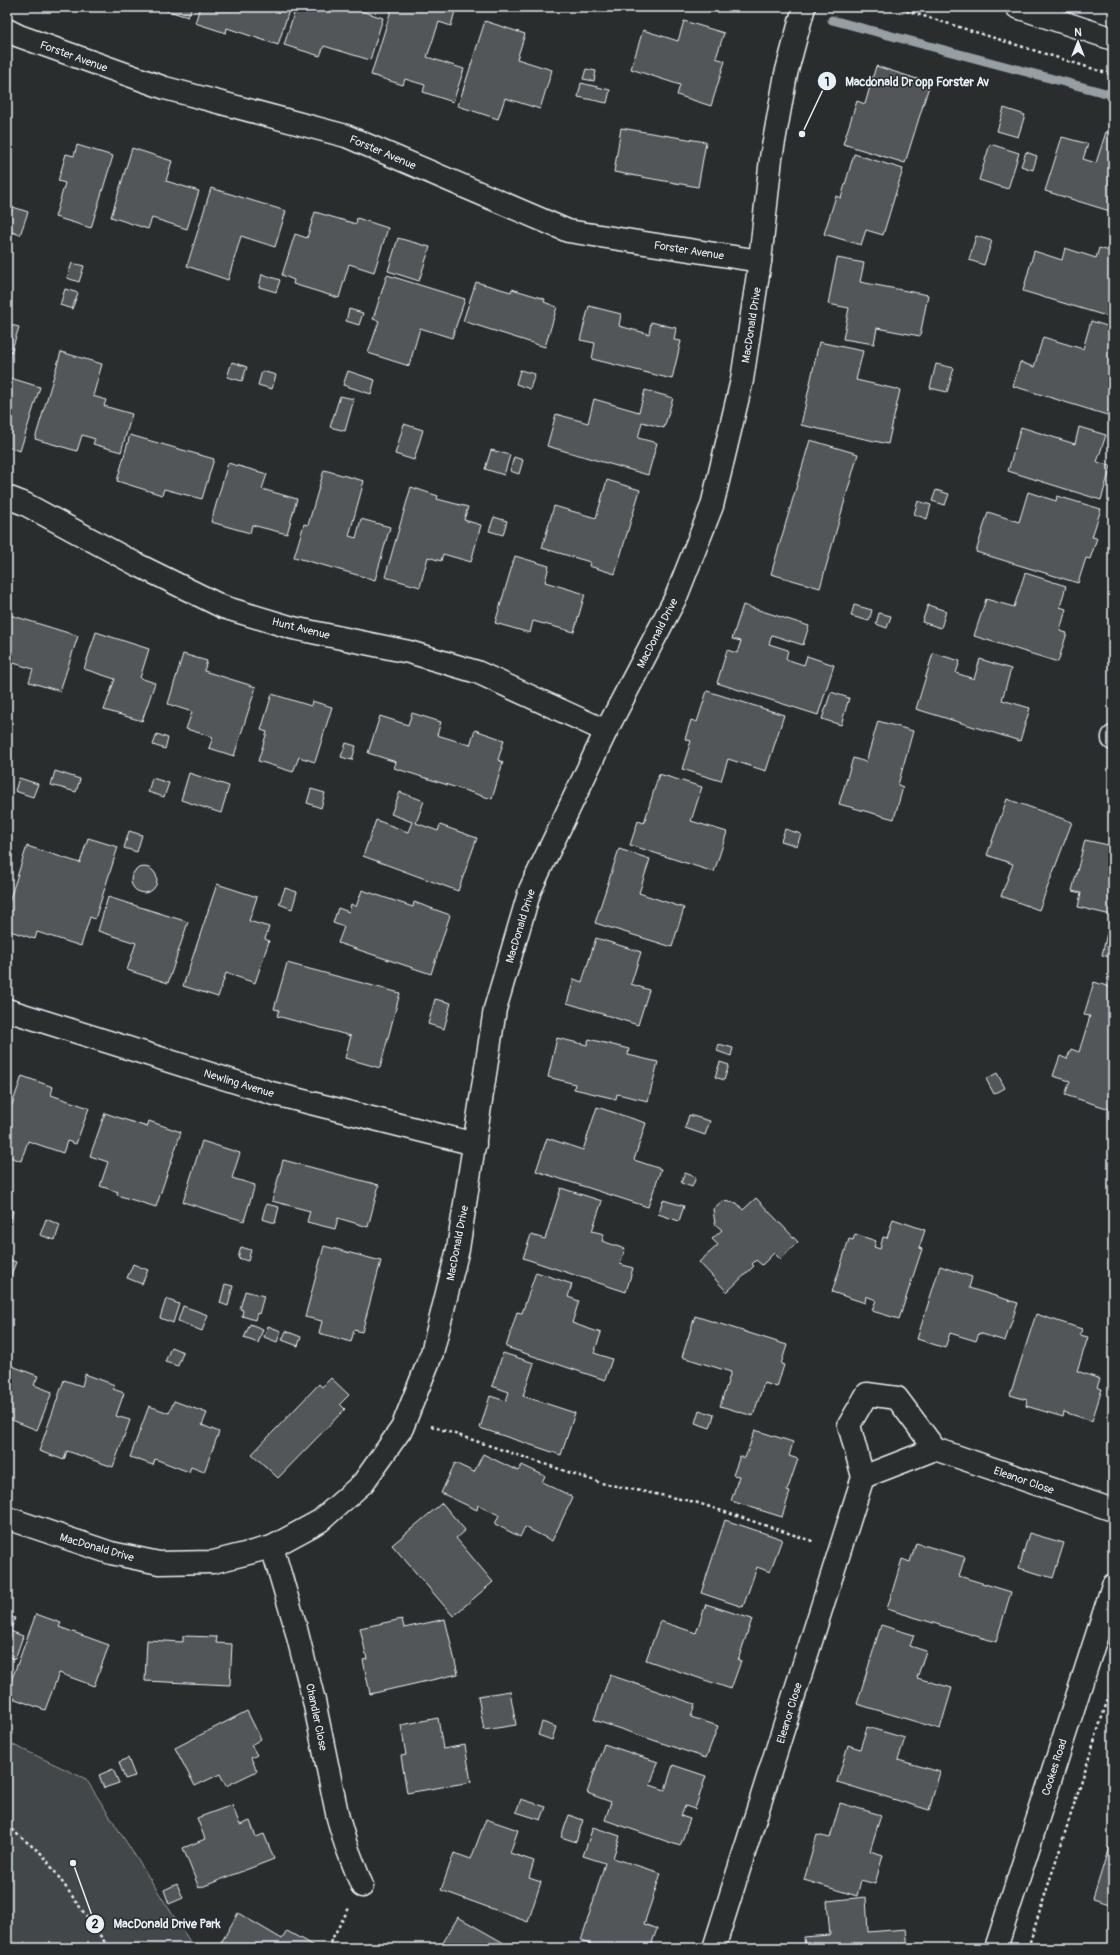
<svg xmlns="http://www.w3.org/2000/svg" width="1120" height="1955" viewBox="0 0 1120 1955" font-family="Pangolin,sans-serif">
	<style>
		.park { fill: #424648; stroke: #959ca0 }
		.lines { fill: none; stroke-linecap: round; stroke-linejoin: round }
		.stream { stroke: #989fa3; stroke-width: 9 }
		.building { fill: #535759; stroke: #e8f1f8 }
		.minor-casing { stroke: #e8f1f8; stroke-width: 25 }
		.path { stroke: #e8f1f8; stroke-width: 2.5; stroke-dasharray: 3 3; stroke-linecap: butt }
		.minor { stroke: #2a2d2e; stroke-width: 22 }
		.labels { text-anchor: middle; stroke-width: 3; stroke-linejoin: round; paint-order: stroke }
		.street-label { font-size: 11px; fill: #e8f1f8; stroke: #2a2d2e }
		.leader { fill: none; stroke: #e8f1f8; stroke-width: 1.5 }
		.callout-dot { fill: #e8f1f8; stroke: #2a2d2e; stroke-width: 1.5 }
		.mark-label { font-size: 12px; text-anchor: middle; font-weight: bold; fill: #111 }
		.callout-label { font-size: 12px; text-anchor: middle; font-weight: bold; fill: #e8f1f8; stroke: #2a2d2e; stroke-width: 3; stroke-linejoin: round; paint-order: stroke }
	</style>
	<rect width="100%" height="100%" fill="#2a2d2e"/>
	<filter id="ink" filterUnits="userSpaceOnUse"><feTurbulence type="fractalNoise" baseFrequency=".025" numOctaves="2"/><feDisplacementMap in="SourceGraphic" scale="8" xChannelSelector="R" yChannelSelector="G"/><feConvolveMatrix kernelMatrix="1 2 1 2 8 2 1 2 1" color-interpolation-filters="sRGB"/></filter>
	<g filter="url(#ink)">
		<!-- park -->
		<polygon class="park" points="7,1742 86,1779 194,1948 7,1948"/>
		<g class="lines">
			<!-- stream -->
			<polyline class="stream" points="832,20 1113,95"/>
		</g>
		<!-- building -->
		<g class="building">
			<polygon points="155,7 192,7 188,17"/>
			<polygon points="200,7 290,7 278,45 227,28 226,33 195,23"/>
			<polygon points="296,7 349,7 383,18 370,60 324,46 320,56 284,45"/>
			<polygon points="392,7 456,7 451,26 439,22 427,57 464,69 453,102 423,92 425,85 405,79 403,85 371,75"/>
			<polygon points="485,21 525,34 517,59 552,70 540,109 505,98 498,119 458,106"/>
			<polygon points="684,21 724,33 716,58 725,61 711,106 677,95 680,85 631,69 643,30 678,41"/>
			<polygon points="876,66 930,83 905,163 843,144 857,101 865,104"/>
			<polygon points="586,69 596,71 594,81 583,79"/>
			<polygon points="581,83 610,90 607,103 578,97"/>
			<polygon points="1004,108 1025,115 1018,137 997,131"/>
			<polygon points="621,128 706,142 698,187 614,172"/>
			<polygon points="1106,132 1113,134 1113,212 1045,191 1062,137 1088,144 1083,159 1096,163"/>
			<polygon points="990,144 1019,153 1008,189 979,180"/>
			<polygon points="77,145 113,156 91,228 55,217 65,183 58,181 66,154 74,156"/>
			<polygon points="132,148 172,161 166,181 199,191 187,229 152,218 148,229 111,217"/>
			<polygon points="1026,152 1037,156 1033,170 1021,166"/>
			<polygon points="854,154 903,169 883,235 866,230 861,245 824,234 836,196 841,198"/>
			<polygon points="211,188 286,211 275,247 241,236 228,280 187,266"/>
			<polygon points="13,207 28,212 20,235 7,230 7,224"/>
			<polygon points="315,212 356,224 357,218 388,228 374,272 349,264 339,298 293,284 294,280 282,275 295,234 307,238"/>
			<polygon points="976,236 992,241 984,265 969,260"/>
			<polygon points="398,238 430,247 419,281 388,271"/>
			<polygon points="1065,248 1096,258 1099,248 1113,252 1113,318 1023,291 1034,251 1062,260"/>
			<polygon points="837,258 864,263 860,282 928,295 920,336 877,328 874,344 843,339 849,308 828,304"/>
			<polygon points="72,263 84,266 79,282 67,278"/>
			<polygon points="262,274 280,280 276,292 259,287"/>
			<polygon points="387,275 465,299 452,338 420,328 409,366 368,353 379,321 373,319"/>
			<polygon points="476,282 511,292 512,289 545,299 544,302 557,307 545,347 463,321"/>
			<polygon points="65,289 78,293 72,309 60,305"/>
			<polygon points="589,306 621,314 619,326 649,334 651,322 676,328 674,340 681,341 672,379 592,359 595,343 580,340"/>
			<polygon points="349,309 363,313 359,325 346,321"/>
			<polygon points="1091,321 1113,328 1113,369 1109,382 1113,383 1113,396 1107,415 1013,386 1020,362 1034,367 1043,337 1083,349"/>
			<polygon points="7,324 19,327 7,366"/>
			<polygon points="819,342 863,351 856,380 900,390 888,444 801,425"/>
			<polygon points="61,352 102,364 93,396 106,400 104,406 132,414 121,452 93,444 95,439 82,435 77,451 35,439"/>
			<polygon points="232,362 247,367 242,381 227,377"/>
			<polygon points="936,364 954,368 947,392 930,388"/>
			<polygon points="520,370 535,374 530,389 516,384"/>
			<polygon points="262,371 276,375 272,389 258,385"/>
			<polygon points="348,371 375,380 371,394 343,385"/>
			<polygon points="7,377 40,387 20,451 7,447"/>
			<polygon points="645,390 673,398 664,428 642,422 638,438 657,443 648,475 547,446 556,414 588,423 594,399 639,412"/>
			<polygon points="340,396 354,399 345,431 330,427"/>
			<polygon points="404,424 423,430 414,460 395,454"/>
			<polygon points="1021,427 1075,444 1079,427 1106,435 1097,462 1111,466 1101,500 1008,471"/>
			<polygon points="130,435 214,459 202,499 164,489 162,495 117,481"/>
			<polygon points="810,440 858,454 820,588 771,574"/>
			<polygon points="491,450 510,455 504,475 485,469"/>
			<polygon points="514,457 523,460 519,474 510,471"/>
			<polygon points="228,463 267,474 262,489 297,499 287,534 252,525 250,533 211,522"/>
			<polygon points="324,470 364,481 349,536 356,538 361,519 390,527 375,580 294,557 304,524 308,525"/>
			<polygon points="607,480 640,490 615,574 589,566 590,562 542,548 554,506 596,518"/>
			<polygon points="411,487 438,496 437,499 468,507 464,520 481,525 471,562 443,554 441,561 428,557 420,587 385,577"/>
			<polygon points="936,490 949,494 945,505 932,501"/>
			<polygon points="1028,492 1056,501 1057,496 1101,509 1092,537 1097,538 1090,559 1086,558 1078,583 976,552 988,512 1019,522"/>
			<polygon points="918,501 931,505 927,519 914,514"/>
			<polygon points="494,517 507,521 503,535 489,531"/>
			<polygon points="515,556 549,566 545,582 585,594 574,632 533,621 530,633 495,623"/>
			<polygon points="1025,573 1066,586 1060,607 1066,609 1060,631 1067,633 1058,662 974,636 986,599 1014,607"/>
			<polygon points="743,605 809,626 803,645 772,635 769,644 788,650 786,659 804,665 807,656 834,665 818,715 717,683 727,650 737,653 741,641 732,639"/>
			<polygon points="854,605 872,610 869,621 851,616"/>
			<polygon points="928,605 946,611 941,628 922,622"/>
			<polygon points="879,613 891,616 887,628 876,624"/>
			<polygon points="7,614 78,636 60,691 29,682 33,669 7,661"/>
			<polygon points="96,632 149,649 140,678 155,683 142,721 104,710 115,679 84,669"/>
			<polygon points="933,653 960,661 956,673 974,679 980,659 1011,669 1002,700 1030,708 1020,741 916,709"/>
			<polygon points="183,654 207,661 204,671 256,687 234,756 209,748 213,737 186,729 192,712 168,704"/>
			<polygon points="707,691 784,715 766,771 728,759 721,781 682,769 691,741 685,739 691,720 697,722"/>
			<polygon points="831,692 849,698 841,725 822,719"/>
			<polygon points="272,694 311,706 312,701 332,707 315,762 299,757 293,772 258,761 267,732 261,730"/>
			<polygon points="412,713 441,722 437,735 470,745 475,730 504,740 498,760 503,762 492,799 394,768 396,762 368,753 380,716 408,725"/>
			<polygon points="878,721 913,731 898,785 903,787 894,819 839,804 853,758 866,762"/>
			<polygon points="157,734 168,738 165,749 153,745"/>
			<polygon points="346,743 356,746 352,760 341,757"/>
			<polygon points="55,771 80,779 76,792 51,785"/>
			<polygon points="189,773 229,786 221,813 181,800"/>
			<polygon points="659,774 702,787 691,821 727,832 714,872 630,845 638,821 644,823"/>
			<polygon points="19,778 38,784 33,797 15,791"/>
			<polygon points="152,778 169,783 164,797 148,792"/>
			<polygon points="311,789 325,793 321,808 307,803"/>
			<polygon points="400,792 424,801 416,823 438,831 440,825 477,838 458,891 363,856 376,820 408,832 412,822 391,814"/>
			<polygon points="1007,799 1072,822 1039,910 1001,896 1013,864 987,855"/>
			<polygon points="785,829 801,834 797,846 781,841"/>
			<polygon points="129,831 142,835 137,852 124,848"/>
			<polygon points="88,838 118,847 95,919 90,917 81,946 37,932 35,939 7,930 7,908 27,846 80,863"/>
			<polygon points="1085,840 1113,846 1113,958 1102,955 1111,915 1078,907 1081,893 1072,891"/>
			<polygon points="619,849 650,859 639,893 684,908 672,947 595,923"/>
			<circle cx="144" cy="880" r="13"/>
			<polygon points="217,884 257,897 249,921 269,927 265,939 269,941 255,983 226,973 218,997 183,986"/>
			<polygon points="285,888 297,892 292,909 279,904"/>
			<polygon points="362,890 413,907 414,902 450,915 431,974 338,943 344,927 333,923 338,908 349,912 351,904 356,907"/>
			<polygon points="108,897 188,922 168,983 127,970 136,943 98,931"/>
			<polygon points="596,938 641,952 631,984 649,990 638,1025 567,1003 574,979 582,982"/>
			<polygon points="287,963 400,993 380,1068 345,1058 351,1036 277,1016 279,1010 274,1009"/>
			<polygon points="1094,982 1113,988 1113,1110 1065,1095 1070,1081 1053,1076 1060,1056 1067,1059 1071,1049 1079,1052 1090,1016 1084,1015"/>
			<polygon points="435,999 451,1003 444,1029 428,1024"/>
			<polygon points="557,1038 587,1045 589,1039 629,1049 628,1055 658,1062 648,1101 617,1094 616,1099 574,1089 575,1084 548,1077"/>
			<polygon points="719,1044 733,1048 731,1056 717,1051"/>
			<polygon points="720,1062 729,1065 724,1080 715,1077"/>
			<polygon points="997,1073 1005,1088 994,1094 986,1079"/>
			<polygon points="22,1076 53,1087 51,1095 89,1108 76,1144 67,1141 63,1153 28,1141 21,1161 7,1156 7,1119"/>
			<polygon points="597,1107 646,1123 634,1160 661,1169 648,1207 536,1171 547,1138 583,1150"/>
			<polygon points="105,1113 147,1127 149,1121 181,1132 156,1207 117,1195 118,1192 100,1186 108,1162 90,1156"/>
			<polygon points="689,1115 710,1121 705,1135 685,1128"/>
			<polygon points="202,1141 240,1153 232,1178 255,1185 244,1221 183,1202"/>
			<polygon points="283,1160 379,1185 368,1227 338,1218 335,1229 307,1222 310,1211 272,1201"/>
			<polygon points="685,1173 696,1177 692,1187 681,1183"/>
			<polygon points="561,1188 602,1201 592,1231 604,1234 602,1241 625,1249 620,1264 633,1268 626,1292 523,1258 531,1235 545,1239"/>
			<polygon points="756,1198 798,1242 780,1259 774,1253 762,1265 756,1260 752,1264 754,1266 727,1292 699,1262 718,1245 712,1239 722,1230 715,1224 713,1209 722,1201 737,1203 743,1210"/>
			<polygon points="663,1200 684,1206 679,1221 658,1214"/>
			<polygon points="266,1204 279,1207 275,1223 262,1219"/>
			<polygon points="7,1209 13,1211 10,1223 7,1222"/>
			<polygon points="46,1219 60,1225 55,1240 40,1235"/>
			<polygon points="893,1219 925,1230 919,1248 922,1249 899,1319 872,1311 876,1300 866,1296 865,1303 832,1292 849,1239 853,1240 855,1234 876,1241 874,1247 880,1249 883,1237 887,1238"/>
			<polygon points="324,1246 381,1261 362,1332 354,1330 351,1342 319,1333 322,1321 305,1317"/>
			<polygon points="241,1247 251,1250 248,1261 238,1258"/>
			<polygon points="7,1259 16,1262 7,1285"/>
			<polygon points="133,1264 148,1270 142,1284 127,1278"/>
			<polygon points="940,1266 972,1277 969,1288 1018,1303 1005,1341 979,1333 976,1341 950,1333 945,1348 917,1339"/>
			<polygon points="536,1272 572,1284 568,1297 579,1301 572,1323 601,1333 594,1353 612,1359 605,1380 506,1347 517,1312 522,1313"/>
			<polygon points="225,1284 233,1286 228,1306 220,1303"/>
			<polygon points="245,1291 264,1296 259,1314 257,1313 255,1320 242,1316 243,1310 240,1309"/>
			<polygon points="166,1299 179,1304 173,1323 160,1318"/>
			<polygon points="183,1306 208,1315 202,1331 178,1321"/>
			<polygon points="1036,1314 1082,1329 1080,1335 1088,1337 1077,1371 1100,1379 1097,1387 1102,1389 1092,1421 1064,1412 1063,1417 1026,1406 1027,1400 1010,1395"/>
			<polygon points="695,1316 787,1345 781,1364 784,1365 777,1387 764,1383 753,1416 720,1406 731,1372 682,1357"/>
			<polygon points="250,1324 263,1329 258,1343 244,1338"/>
			<polygon points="268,1326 281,1331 277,1342 264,1337"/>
			<polygon points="286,1331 301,1337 298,1346 282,1340"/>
			<polygon points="171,1347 183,1352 178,1366 165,1362"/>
			<polygon points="503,1353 534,1363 523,1396 575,1413 561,1455 480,1428 490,1396 506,1401 509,1392 492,1386"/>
			<polygon points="7,1364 38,1376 34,1385 52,1392 37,1430 7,1418"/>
			<polygon points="85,1374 115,1385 113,1389 124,1393 116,1416 130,1420 113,1467 67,1451 64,1460 39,1451 64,1380 82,1386"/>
			<polygon points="331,1378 349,1395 340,1404 345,1409 278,1478 252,1454 319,1384 322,1387"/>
			<polygon points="174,1401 207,1413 202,1425 219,1432 204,1472 191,1467 189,1472 155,1459 153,1465 130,1457 149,1406 169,1413"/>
			<polygon points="699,1410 714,1415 710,1428 695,1423"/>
			<polygon points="755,1430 793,1442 789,1456 798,1459 787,1491 790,1492 782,1517 731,1501 739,1476 733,1475 740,1456 745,1458"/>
			<polygon points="483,1454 518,1471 522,1465 545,1476 542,1482 573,1497 552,1541 525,1527 520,1537 495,1524 499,1515 478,1505 477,1510 441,1493 455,1463 474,1472"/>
			<polygon points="442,1503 465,1530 456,1538 493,1582 453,1616 392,1545"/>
			<polygon points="725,1520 782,1539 770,1572 757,1567 743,1607 701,1593"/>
			<polygon points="1029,1533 1064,1543 1053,1578 1019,1568"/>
			<polygon points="916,1543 965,1557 959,1576 1011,1592 996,1642 887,1609 902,1559 910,1562"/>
			<polygon points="706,1604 752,1619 738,1660 741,1661 731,1689 646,1660 660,1621 696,1633"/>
			<polygon points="36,1614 61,1623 59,1627 109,1645 94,1686 59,1673 45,1710 7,1696 7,1692"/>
			<polygon points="7,1615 15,1618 10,1631 23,1636 15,1659 7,1656"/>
			<polygon points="402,1619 404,1628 445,1619 458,1674 370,1694 363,1660 367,1659 360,1628"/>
			<polygon points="881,1625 914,1635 910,1646 926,1651 917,1678 952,1688 940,1729 857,1704"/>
			<polygon points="183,1636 217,1637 216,1643 232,1644 230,1685 145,1681 147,1640 183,1642"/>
			<polygon points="610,1675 695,1704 691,1717 718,1726 706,1758 594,1720"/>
			<polygon points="510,1691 516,1725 484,1730 478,1696"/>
			<polygon points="247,1711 261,1739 251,1745 257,1755 251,1758 257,1771 226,1786 220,1774 195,1786 175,1748"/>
			<polygon points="438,1718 443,1749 465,1745 471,1782 407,1793 401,1756 406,1755 401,1725"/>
			<polygon points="542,1722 556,1727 552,1740 538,1735"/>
			<polygon points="867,1727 905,1738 898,1760 940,1772 929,1810 837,1782 848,1745 860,1749"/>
			<polygon points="604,1744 658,1762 650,1785 665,1790 673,1765 706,1776 695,1809 685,1806 681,1816 690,1819 680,1846 605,1820 611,1802 587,1793"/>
			<polygon points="128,1758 135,1776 125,1779 119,1762"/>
			<polygon points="113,1769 119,1783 104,1788 99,1775"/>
			<polygon points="521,1799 546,1807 541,1820 516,1812"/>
			<polygon points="840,1803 881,1815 870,1851 883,1855 875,1884 861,1880 857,1896 804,1880 817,1835 830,1838"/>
			<polygon points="232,1805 240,1825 250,1821 256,1837 264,1834 274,1859 199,1888 183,1848 205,1839 197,1818"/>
			<polygon points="569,1815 583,1820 576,1842 561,1837"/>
			<polygon points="486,1819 518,1830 510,1853 534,1861 529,1878 541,1882 528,1922 441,1890 454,1853 471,1859"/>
			<polygon points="593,1827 620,1836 613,1858 661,1873 644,1924 657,1929 650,1948 602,1948 581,1941 605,1863 583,1856"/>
			<polygon points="1109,1847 1113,1848 1113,1905 1093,1899"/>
			<polygon points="177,1884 183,1898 169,1904 164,1890"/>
			<polygon points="866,1897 868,1932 906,1929 908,1948 805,1948 804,1937 830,1935 827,1901"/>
			<polygon points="238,1913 282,1939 287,1931 314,1946 313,1948 229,1948 221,1943"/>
			<polygon points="458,1917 511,1947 511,1948 440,1948"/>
		</g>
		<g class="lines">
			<defs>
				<g id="minor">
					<polyline points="1017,7 1113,39"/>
					<polyline points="7,30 19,36 165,88 346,136 568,231 760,261"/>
					<polyline points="7,497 25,504 136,564 223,607 293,628 409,652 477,672 606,731"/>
					<polyline points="1113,739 1113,737"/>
					<polyline points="7,1010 271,1093 475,1144"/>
					<polyline points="863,1477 935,1449"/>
					<polyline points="7,1518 111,1553 159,1563 213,1562 272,1547 320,1521 363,1483 402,1428 432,1353 458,1249 495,1009 530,890 606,731 676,597 712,506 742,380 760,261 771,158 786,74 804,7"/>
					<polyline points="272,1547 294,1621 314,1701 338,1818 346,1845 362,1886"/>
					<polyline points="714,1948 863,1477 849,1425 867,1394 897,1398 935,1449 1113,1510"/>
					<polyline points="996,1948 1113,1585"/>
				</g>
			</defs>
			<!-- minor casing -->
			<use href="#minor" class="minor-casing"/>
			<!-- path -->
			<g class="path">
				<polyline points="895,7 1113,75"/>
				<polyline points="431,1426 601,1483 695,1502 815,1542"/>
				<polyline points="7,1826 43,1855 109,1948"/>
				<polyline points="327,1948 349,1908"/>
				<polyline points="1028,1948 1113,1683"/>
			</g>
			<!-- minor -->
			<use href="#minor" class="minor"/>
		</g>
	</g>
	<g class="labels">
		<!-- street labels -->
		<g class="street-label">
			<text transform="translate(74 56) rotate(20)" y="4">Forster Avenue</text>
			<text transform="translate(383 152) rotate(23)" y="4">Forster Avenue</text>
			<text transform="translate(689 250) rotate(9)" y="4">Forster Avenue</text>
			<text transform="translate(751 325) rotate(-81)" y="4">MacDonald Drive</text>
			<text transform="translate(301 628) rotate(14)" y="4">Hunt Avenue</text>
			<text transform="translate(657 633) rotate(-63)" y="4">MacDonald Drive</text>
			<text transform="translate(520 926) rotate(-73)" y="4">MacDonald Drive</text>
			<text transform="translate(239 1083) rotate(17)" y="4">Newling Avenue</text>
			<text transform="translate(457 1243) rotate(-79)" y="4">MacDonald Drive</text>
			<text transform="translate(1024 1480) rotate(19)" y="4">Eleanor Close</text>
			<text transform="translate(97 1547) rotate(16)" y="4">MacDonald Drive</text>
			<text transform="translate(789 1713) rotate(-73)" y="4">Eleanor Close</text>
			<text transform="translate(317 1717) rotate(78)" y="4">Chandler Close</text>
			<text transform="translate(1054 1767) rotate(-72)" y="4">Cookes Road</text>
		</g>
	</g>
	<!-- callouts -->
	<path class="leader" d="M802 134L827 81M73 1863L95 1924"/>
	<g class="callout-dot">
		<circle cx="802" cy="134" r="4"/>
		<circle cx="73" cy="1863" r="4"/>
		<circle cx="827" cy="81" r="10"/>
		<circle cx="95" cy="1924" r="10"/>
	</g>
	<g class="mark-label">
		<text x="827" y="86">1</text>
		<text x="95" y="1928">2</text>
	</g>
	<g class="callout-label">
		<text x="917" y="86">Macdonald Dr opp Forster Av</text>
		<text x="167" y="1928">MacDonald Drive Park</text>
	</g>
	<!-- margin -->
	<rect width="1120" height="1955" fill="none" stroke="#2a2d2e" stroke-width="24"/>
	<rect x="12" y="12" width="1096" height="1931" fill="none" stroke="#e8f1f8" stroke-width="1.5" filter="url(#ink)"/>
	<!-- north arrow -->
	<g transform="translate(1078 42)" stroke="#2a2d2e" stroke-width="3" paint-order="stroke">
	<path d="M0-3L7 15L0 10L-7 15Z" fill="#e8f1f8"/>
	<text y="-6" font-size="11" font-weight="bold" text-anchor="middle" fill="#e8f1f8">N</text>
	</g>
</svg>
